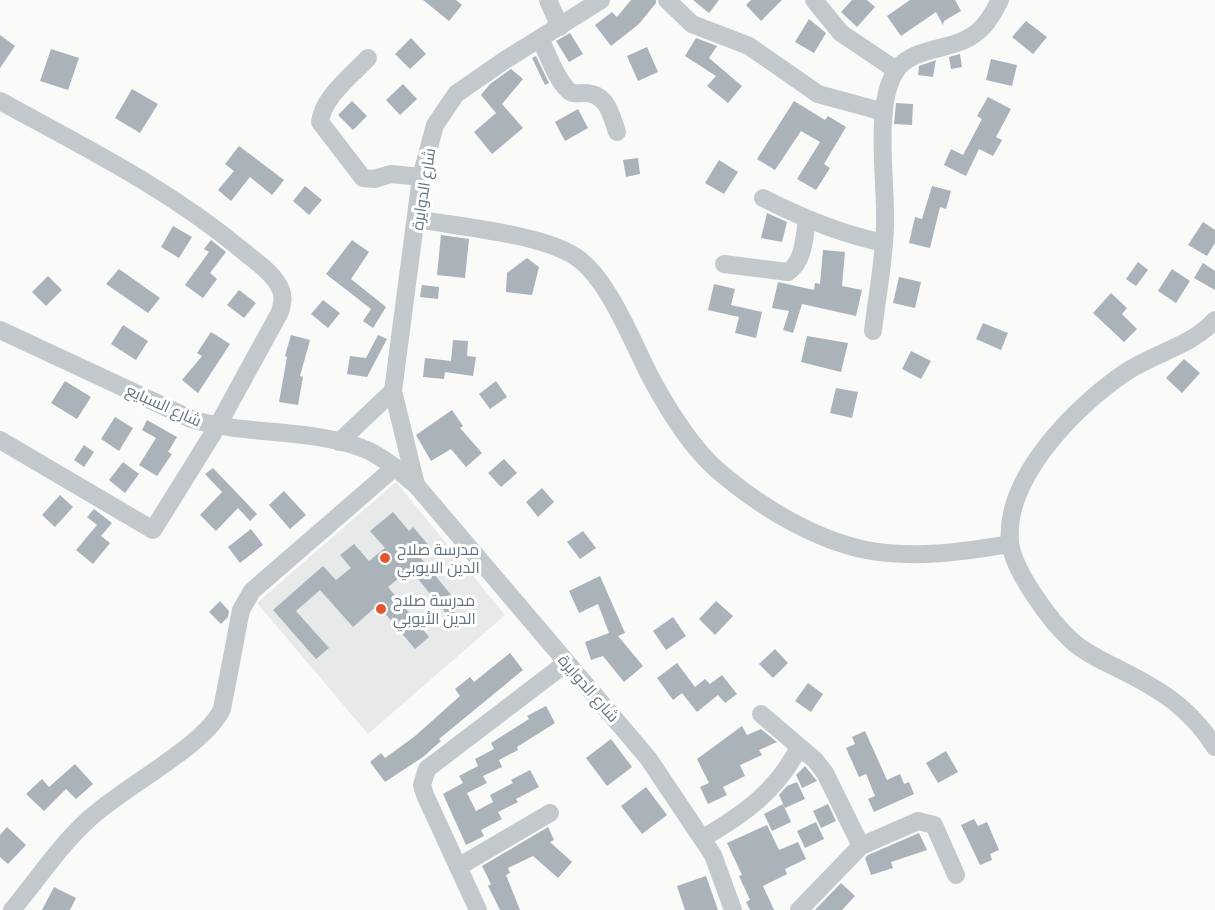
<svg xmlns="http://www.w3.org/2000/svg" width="1215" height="910" viewBox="0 0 1215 910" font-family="'Titillium Web',Cairo,sans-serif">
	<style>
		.built { fill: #e8e9e9 }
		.building { fill: #aab3b9 }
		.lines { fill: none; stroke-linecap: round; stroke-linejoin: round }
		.minor { stroke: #c3c8cc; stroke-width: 18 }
		.poi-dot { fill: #e4572e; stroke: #fff; stroke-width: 2 }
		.labels { text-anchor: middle; stroke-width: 6; stroke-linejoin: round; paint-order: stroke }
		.street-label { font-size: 16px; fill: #657683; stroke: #fff }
		.poi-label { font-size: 16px; fill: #657683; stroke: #fff; text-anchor: start }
	</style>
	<rect width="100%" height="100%" fill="#fafaf8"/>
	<!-- built -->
	<polygon class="built" points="396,482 505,615 368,734 257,603"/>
	<!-- building -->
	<g class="building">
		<polygon points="423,0 456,0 462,5 449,21"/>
		<polygon points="631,0 656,0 656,3 639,24 611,46 595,25 612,12 617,17"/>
		<polygon points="693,0 719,0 709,13"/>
		<polygon points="751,0 782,0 761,21 746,5"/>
		<polygon points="852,0 867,0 875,7 857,27 841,12"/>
		<polygon points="910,0 955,0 961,11 944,21 943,25 936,12 901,36 887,16"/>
		<polygon points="809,19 826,33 814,53 795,42"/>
		<polygon points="1026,21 1047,37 1033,54 1012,37"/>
		<polygon points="570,33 583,54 569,62 556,41"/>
		<polygon points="0,35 15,46 0,68"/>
		<polygon points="411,38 426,54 410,69 395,54"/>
		<polygon points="696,38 717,46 709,58 742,86 728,103 707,86 716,76 685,56"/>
		<polygon points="647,47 658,72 638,81 627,56"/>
		<polygon points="51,49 79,58 68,90 40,81"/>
		<polygon points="960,54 962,67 951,69 949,57"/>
		<polygon points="536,56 549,83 545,85 532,58"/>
		<polygon points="991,59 1017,65 1012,86 986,80"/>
		<polygon points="936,60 933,77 918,75 919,66"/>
		<polygon points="511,69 523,79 502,104 523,128 492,154 474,132 496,113 481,95 490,84"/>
		<polygon points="403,84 417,99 400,115 386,100"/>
		<polygon points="132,89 158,104 140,133 115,118"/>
		<polygon points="988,97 1011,109 996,137 1002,140 993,156 979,149 966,176 944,165 951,149 963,155 982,119 977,116"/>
		<polygon points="352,101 367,116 353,130 338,115"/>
		<polygon points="794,101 825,120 828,116 846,127 824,164 830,168 816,190 797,179 820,142 801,131 775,170 757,159"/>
		<polygon points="896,103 913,104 912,125 894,124"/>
		<polygon points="578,109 588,128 565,141 555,122"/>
		<polygon points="239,146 284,180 272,195 250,177 231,201 218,190 234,171 225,164"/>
		<polygon points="638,158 640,174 626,177 623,160"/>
		<polygon points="719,160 738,172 724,194 705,183"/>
		<polygon points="305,186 322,200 309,215 293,201"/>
		<polygon points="932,186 951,191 946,209 940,207 930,248 909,243 915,217 922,219"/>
		<polygon points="767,213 787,222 782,242 761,238"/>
		<polygon points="1203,222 1215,230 1215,243 1207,256 1188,245"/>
		<polygon points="173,226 192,237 179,258 161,247"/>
		<polygon points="441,235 469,239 465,278 437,275"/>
		<polygon points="211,240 226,252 210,273 217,279 203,298 185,285 209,252 204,249"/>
		<polygon points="352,240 369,252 351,279 386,307 373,328 363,321 371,309 326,274"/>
		<polygon points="823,250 845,252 842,286 862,290 856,316 802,304 793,333 783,330 789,311 772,308 778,282 814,290 815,283 820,284"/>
		<polygon points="527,258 539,267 532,295 506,292 507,273"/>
		<polygon points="1138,262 1148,270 1136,286 1126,279"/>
		<polygon points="1203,263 1215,271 1215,290 1194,278"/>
		<polygon points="119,269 160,298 148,313 106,284"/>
		<polygon points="1172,269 1190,281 1176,303 1158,291"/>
		<polygon points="48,276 62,290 46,306 32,292"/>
		<polygon points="899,277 921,282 915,308 893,303"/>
		<polygon points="714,284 735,289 731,305 762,312 756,338 735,333 739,317 708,310"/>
		<polygon points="422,285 439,287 438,299 420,297"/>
		<polygon points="239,290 256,303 244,318 227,305"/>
		<polygon points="1111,293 1127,308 1122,314 1137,329 1124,342 1093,313"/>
		<polygon points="323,300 340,313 328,328 311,314"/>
		<polygon points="983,323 1008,333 1001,350 976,339"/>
		<polygon points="123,325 148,341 136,360 111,344"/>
		<polygon points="211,332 230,344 198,393 182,380 202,356 197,353"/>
		<polygon points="291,335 310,340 300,376 303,377 298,405 279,402 287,357 285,356"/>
		<polygon points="378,335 387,339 367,377 347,374 350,356 366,358"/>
		<polygon points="807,336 848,343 841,372 801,362"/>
		<polygon points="453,340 468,341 467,356 476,357 473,376 445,372 444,379 423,377 425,358 451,361"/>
		<polygon points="911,351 931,361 921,379 902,369"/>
		<polygon points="1184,359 1200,373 1182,393 1166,378"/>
		<polygon points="65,381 91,397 77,419 51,403"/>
		<polygon points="496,381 507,397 490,409 479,394"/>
		<polygon points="836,388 858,392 852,418 830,413"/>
		<polygon points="452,410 463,426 460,428 482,453 466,467 451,449 431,461 416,435"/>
		<polygon points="115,417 133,428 119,451 101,439"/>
		<polygon points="147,420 177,437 168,452 172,454 157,476 139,465 156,438 142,430"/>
		<polygon points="84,445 94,452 84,467 74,460"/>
		<polygon points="504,459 517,473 501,487 488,473"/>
		<polygon points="123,462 139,474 125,493 109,480"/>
		<polygon points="213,468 257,514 250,521 238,508 216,531 200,515 222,492 205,474"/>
		<polygon points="542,488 554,502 538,517 526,502"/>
		<polygon points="284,491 306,515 290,529 269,505"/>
		<polygon points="60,495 73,507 55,527 42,515"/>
		<polygon points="94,509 112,523 101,536 110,543 93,564 76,550 97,525 87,517"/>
		<polygon points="393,512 409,531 413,527 431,548 420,557 461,607 449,617 410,569 388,587 429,637 415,649 378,605 353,627 320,590 296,611 329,648 316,659 273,610 323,566 336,580 351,568 340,555 354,544 369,561 385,548 370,531"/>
		<polygon points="251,529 263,545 240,563 228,547"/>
		<polygon points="583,531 596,548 580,559 567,542"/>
		<polygon points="600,576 625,633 618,636 643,666 624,682 603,656 591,660 585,642 609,633 598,604 579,613 569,591"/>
		<polygon points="220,601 229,611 228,617 221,624 209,612"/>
		<polygon points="716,601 733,616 715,635 699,619"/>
		<polygon points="673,617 686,636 666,650 653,631"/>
		<polygon points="775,649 788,663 773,678 759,664"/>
		<polygon points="510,653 523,670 439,739 441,741 423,757 385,782 370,762 381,753 385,758 414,737 460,696 455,689 470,677 474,682"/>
		<polygon points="677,663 695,687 705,679 710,684 722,675 737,694 725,703 718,695 697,712 682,693 673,700 657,678"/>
		<polygon points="808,683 823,694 811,712 795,701"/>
		<polygon points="546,706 555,723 517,747 518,750 499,760 502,767 483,776 487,783 467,793 476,811 493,802 490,795 513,783 511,780 530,770 539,787 516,799 518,802 498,812 502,819 481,830 484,836 466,845 443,794 463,783 459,776 478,766 475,759 494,749 491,743 529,719 527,716"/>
		<polygon points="742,726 747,735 761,729 777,742 759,750 762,755 740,765 745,776 723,787 727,795 708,804 700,787 709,783 697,759"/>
		<polygon points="865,731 887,780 900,774 904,784 909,782 914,794 874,812 868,799 875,796 866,774 859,777 846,748 855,744 852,737"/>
		<polygon points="611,739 632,767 607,786 586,758"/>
		<polygon points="946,751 958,772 938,783 926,763"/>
		<polygon points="75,764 93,784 76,799 66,789 44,811 26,794 42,779 49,787"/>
		<polygon points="805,766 817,781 802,788 796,775"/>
		<polygon points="797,782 805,799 785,808 779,795 787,786"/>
		<polygon points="646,787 667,815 642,834 621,806"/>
		<polygon points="783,804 791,822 772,831 764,814"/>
		<polygon points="828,804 836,821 821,828 813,811"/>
		<polygon points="974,819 978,826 987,822 999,850 990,854 992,860 980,865 961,825"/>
		<polygon points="816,822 824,839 805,848 797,831"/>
		<polygon points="767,825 779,850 798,842 806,859 785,869 787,874 763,886 774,910 750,910 746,902 750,900 739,876 742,875 727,843"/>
		<polygon points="7,827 26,845 8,864 0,857 0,835"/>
		<polygon points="548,827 554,840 550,842 572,862 558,878 533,856 508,868 510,873 506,875 520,910 500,910 488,886 491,884 482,866"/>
		<polygon points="919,833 927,850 891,862 893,868 871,875 865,858 868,855"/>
		<polygon points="706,876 718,910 685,910 677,886"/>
		<polygon points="841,883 855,896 842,910 815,910"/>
		<polygon points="54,887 76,898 70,910 42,910"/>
	</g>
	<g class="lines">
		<!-- minor -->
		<g class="minor">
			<polyline points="548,0 560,27"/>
			<polyline points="667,0 692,24 749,46 818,94 884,112"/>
			<polyline points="814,0 841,33 896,70"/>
			<path d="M540 39C548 54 555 77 567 89 572 95 577 93 584 93 607 93 611 114 617 132"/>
			<path d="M368 58C351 76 323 97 320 122L363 178 374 179 391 174 421 177"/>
			<path d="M0 101C84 147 169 189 243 251 256 262 274 273 281 290 284 298 282 304 280 312L217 427 153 530 0 440"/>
			<path d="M763 198C802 218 840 234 884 243"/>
			<path d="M417 219C460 227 542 234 576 257 609 279 633 344 652 380 669 411 689 444 715 468 756 504 812 539 866 550 913 559 963 552 1010 544"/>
			<path d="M724 264 788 272C804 261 804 239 807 220"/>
			<path d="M1215 320C1190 347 1156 352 1126 372 1077 405 1004 477 1010 542 1013 571 1051 622 1072 641 1085 653 1103 661 1119 669 1161 690 1189 707 1215 747"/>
			<path d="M0 330 191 419C247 436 315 428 367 450 385 458 401 473 416 485L648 758 713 855 733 910"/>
			<path d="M873 331C877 296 884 261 885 226 887 186 872 100 898 68 916 46 954 51 976 33 987 25 994 12 1000 0"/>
			<polyline points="339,442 393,391"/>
			<polyline points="416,485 393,391 421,177 435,125 456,94 505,60 601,0"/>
			<polyline points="761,714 815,760 825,773 861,846"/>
			<path d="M703 838C743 815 778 790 799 747"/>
			<polyline points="458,867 550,813"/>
			<path d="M12 910C38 879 59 846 89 819 123 787 205 746 222 709L241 610 252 591 395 467"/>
			<polyline points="478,910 425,795 422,785 427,769 566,663"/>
			<polyline points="799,910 861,846 918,821 934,825 956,875"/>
		</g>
	</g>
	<!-- markers -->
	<g class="poi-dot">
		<circle cx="385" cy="558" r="6"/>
		<circle cx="381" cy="609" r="6"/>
	</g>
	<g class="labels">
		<!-- street labels -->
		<g class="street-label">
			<text transform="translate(423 189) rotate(-81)" y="6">شارع الدوايرة</text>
			<text transform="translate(164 405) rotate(24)" y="6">شارع السبايع</text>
			<text transform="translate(589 688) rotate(49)" y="6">شارع الدوايرة</text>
		</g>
		<!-- poi labels -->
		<g class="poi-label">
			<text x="397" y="555">مدرسة صلاح<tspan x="397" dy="18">الدين الايوبي</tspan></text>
			<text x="393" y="606">مدرسة صلاح<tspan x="393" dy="18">الدين الأيوبي</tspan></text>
		</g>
	</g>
</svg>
